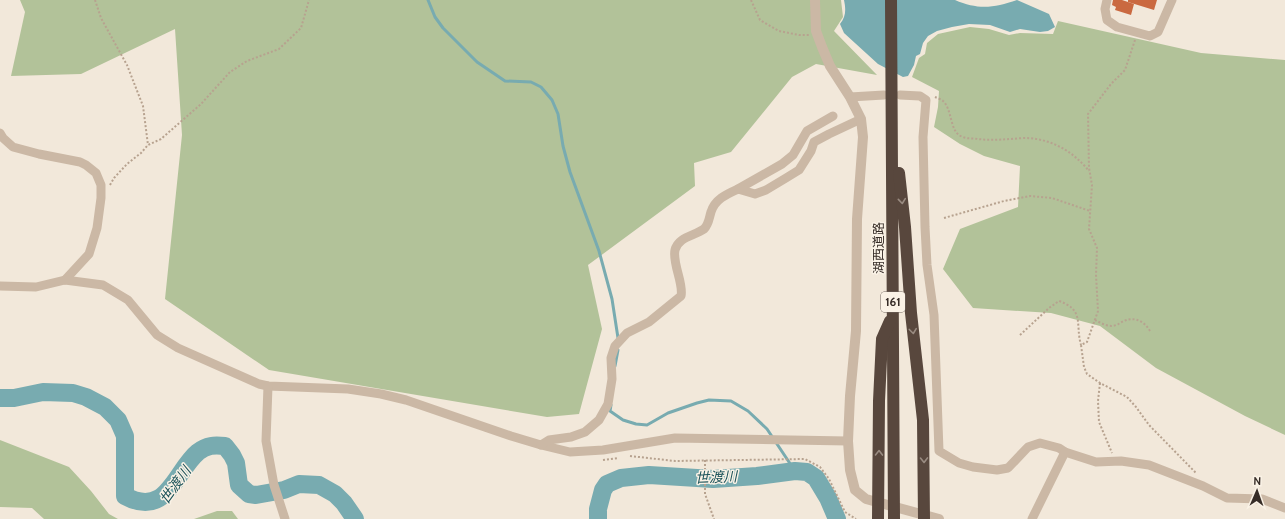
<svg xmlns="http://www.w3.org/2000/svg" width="1285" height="519" viewBox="0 0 1285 519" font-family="Cabin,'Noto Sans JP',sans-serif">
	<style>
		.green { fill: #b2c299 }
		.water { fill: #78abb0 }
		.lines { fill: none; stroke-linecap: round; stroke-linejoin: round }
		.stream { stroke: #78abb0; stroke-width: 3 }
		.river { stroke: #78abb0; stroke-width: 18 }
		.building { fill: #ca6940 }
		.path { stroke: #b7a28f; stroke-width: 2; stroke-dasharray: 2 2; stroke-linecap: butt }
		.minor { stroke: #cbb8a5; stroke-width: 9 }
		.tertiary { stroke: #cbb8a5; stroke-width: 10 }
		.motorway { stroke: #58473d; stroke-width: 12 }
		.oneway { stroke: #998b81 }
		.labels { text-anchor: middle; stroke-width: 3; stroke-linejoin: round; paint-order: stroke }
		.shield { fill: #faf2e6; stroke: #716760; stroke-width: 1 }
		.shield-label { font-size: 12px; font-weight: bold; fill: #362c27 }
		.street-label { font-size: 13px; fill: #362c27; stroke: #faf2e6 }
		.water-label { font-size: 14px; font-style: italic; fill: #1b5259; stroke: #faf2e6 }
	</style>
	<rect width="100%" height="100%" fill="#f2e8da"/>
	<!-- green -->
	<g class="green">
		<polygon points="20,0 841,0 843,17 834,31 877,75 816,64 792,77 731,152 694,163 695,186 588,265 602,329 579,414 547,417 269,370 165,299 182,135 175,29 81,74 11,76 25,12"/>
		<polygon points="1058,21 1201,53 1285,60 1285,435 1245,416 1156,368 1100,326 1051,313 973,308 943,269 960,229 1018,207 1020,166 984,156 960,144 934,127 938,107 939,91 912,77 919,58 925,54 927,43 938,34 970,27 989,29 1009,35 1020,33 1053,34"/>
		<polygon points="0,440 69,467 91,491 109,514 118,519 44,519 32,508 0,507"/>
		<polygon points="217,511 232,511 238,519 194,519"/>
	</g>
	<!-- water -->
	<path class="water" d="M844 0H955C978 10 994 8 1017 0L1049 14 1055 27 1048 31 1040 32 1020 29 1010 32 990 25 969 24 952 27 937 31 928 36 923 43 920 54 916 56 914 65 908 76 903 77 878 64 844 33 840 24C846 16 846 10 844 0Z"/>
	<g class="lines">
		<!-- stream -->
		<g class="stream">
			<polyline points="428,0 435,17 443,28 477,62 505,81 531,82 541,87 552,100 558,114 563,146 570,172 599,251 612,299 618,338"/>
			<polyline points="615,366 618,350"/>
			<polyline points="611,405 610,411 623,420 636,424 647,425 668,413 697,403 709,400 731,401 748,411 767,429 795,471"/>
		</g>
		<!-- river -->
		<g class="river">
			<path d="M0 398H14L43 392 73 393 86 397 105 407 118 420 125 436V496C167 519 175 471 198 452 207 445 214 445 225 446L232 455 236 463 239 485 249 494 256 495 284 490 299 484 319 485 335 494 344 503 355 519"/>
			<polyline points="598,519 598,509 603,490 607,484 621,478 649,475 713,479 757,476 795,471 807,472 816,478 828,498 837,519"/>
		</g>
	</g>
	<!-- building -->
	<g class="building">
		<polygon points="1113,0 1122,0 1134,4 1131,15 1115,10 1116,7 1112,5"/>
		<polygon points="1128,0 1157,0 1154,10 1128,2"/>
	</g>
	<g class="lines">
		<!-- path -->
		<g class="path">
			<polyline points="95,0 101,18 127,65 143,106 148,145"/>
			<polyline points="751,0 760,20 779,31 799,35 809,35"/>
			<polyline points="1135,40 1125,70 1111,84 1088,114 1089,168 1092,185 1089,229 1097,248 1096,275 1098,311 1087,342 1081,345 1084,367 1087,374 1100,383 1127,397 1136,407 1149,425 1196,473"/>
			<path d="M935 97C937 98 941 99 943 101 953 110 949 133 963 137 967 139 973 138 978 139 993 141 1008 139 1024 138 1050 138 1073 151 1089 171"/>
			<polyline points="110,185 114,178 127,164 141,153 148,145 161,139 201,104 230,72 247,61 279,49 301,28 309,0"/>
			<polyline points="944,218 1004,201 1030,196 1052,198 1090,211"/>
			<path d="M1095 320C1101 323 1109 328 1116 325 1118 325 1121 322 1124 321 1135 316 1145 322 1150 331"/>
			<path d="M1020 335 1049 308 1059 301C1085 310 1075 324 1081 345"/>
			<polyline points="1100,383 1098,401 1099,422 1112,453"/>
			<polyline points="630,456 675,461 805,459 820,467 829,479 845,512 856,519"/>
			<polyline points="603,460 618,458"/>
			<polyline points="705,460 705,494 714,519"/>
		</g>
		<!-- minor -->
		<g class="minor">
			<polyline points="1107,0 1105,9 1107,20 1117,27 1150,36 1158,32 1172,0"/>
			<polyline points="900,95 920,96 926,100 923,137 925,227 927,265 934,315 939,451 959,463 973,467 997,470 1008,468 1028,447 1040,443 1059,448 1065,452"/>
			<polyline points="850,97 884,95"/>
			<polyline points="0,133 3,138 13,147 39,154 80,162 86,165 96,173 101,185 101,198 97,228 89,254 65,280"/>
			<polyline points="738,189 782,164 793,155 807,131 833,116"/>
			<polyline points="0,286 36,287 65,280 103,285 128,300 157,335 178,348 259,384 268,386 348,389 381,394 406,400 511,436 541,445 570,452 603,450 675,438 848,441"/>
			<polyline points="268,386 266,441 274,485 285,519"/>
			<path d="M541 445 549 440 571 437 585 432 599 420 608 404 612 379 611 358 615 346 627 333 649 322 681 296C684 284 672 263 675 250 678 237 694 236 704 229 709 224 709 218 711 212 715 199 727 194 738 189L755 194 766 190 786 178 799 170 811 151 814 142 829 134 861 119"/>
			<polyline points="1032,519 1065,452 1096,462 1121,461 1149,465 1203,486 1227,498 1262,499 1285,508"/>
		</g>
		<!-- tertiary -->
		<polyline class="tertiary" points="815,0 816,31 822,47 830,66 850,97 861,119 863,137 857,219 856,331 850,396 848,441 850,470 855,490 866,499 939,519"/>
		<!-- motorway -->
		<g class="motorway">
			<polyline points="891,0 894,519"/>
			<polyline points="899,173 905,227 911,313 923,420 924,519"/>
			<polyline points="878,519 879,401 882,339 890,321"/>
		</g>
	</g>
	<!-- one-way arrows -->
	<defs><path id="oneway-chevron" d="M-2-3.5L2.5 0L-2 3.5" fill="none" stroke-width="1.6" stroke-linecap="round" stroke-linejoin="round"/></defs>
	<g class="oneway">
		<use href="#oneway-chevron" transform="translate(902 201) rotate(84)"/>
		<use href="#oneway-chevron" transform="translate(913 331) rotate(83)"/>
		<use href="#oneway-chevron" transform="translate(879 453) rotate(-89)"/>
		<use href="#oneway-chevron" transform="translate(924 460) rotate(89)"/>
	</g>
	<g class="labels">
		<!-- shield labels -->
		<rect class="shield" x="881" y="292" width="24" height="20" rx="3"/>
		<g class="shield-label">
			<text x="893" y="306">161</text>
		</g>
		<!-- street labels -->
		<g class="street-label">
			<text transform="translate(878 248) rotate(-90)" y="5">湖西道路</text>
		</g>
		<!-- water labels -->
		<g class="water-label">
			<text transform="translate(716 477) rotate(-2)" y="5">世渡川</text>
			<text transform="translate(175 485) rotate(-54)" y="5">世渡川</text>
		</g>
	</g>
	<!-- north arrow -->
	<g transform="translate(1257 491) rotate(2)" stroke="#faf2e6" stroke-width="3" paint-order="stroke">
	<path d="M0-3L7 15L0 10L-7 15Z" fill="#362c27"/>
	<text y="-6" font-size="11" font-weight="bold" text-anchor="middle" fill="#362c27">N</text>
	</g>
</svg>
